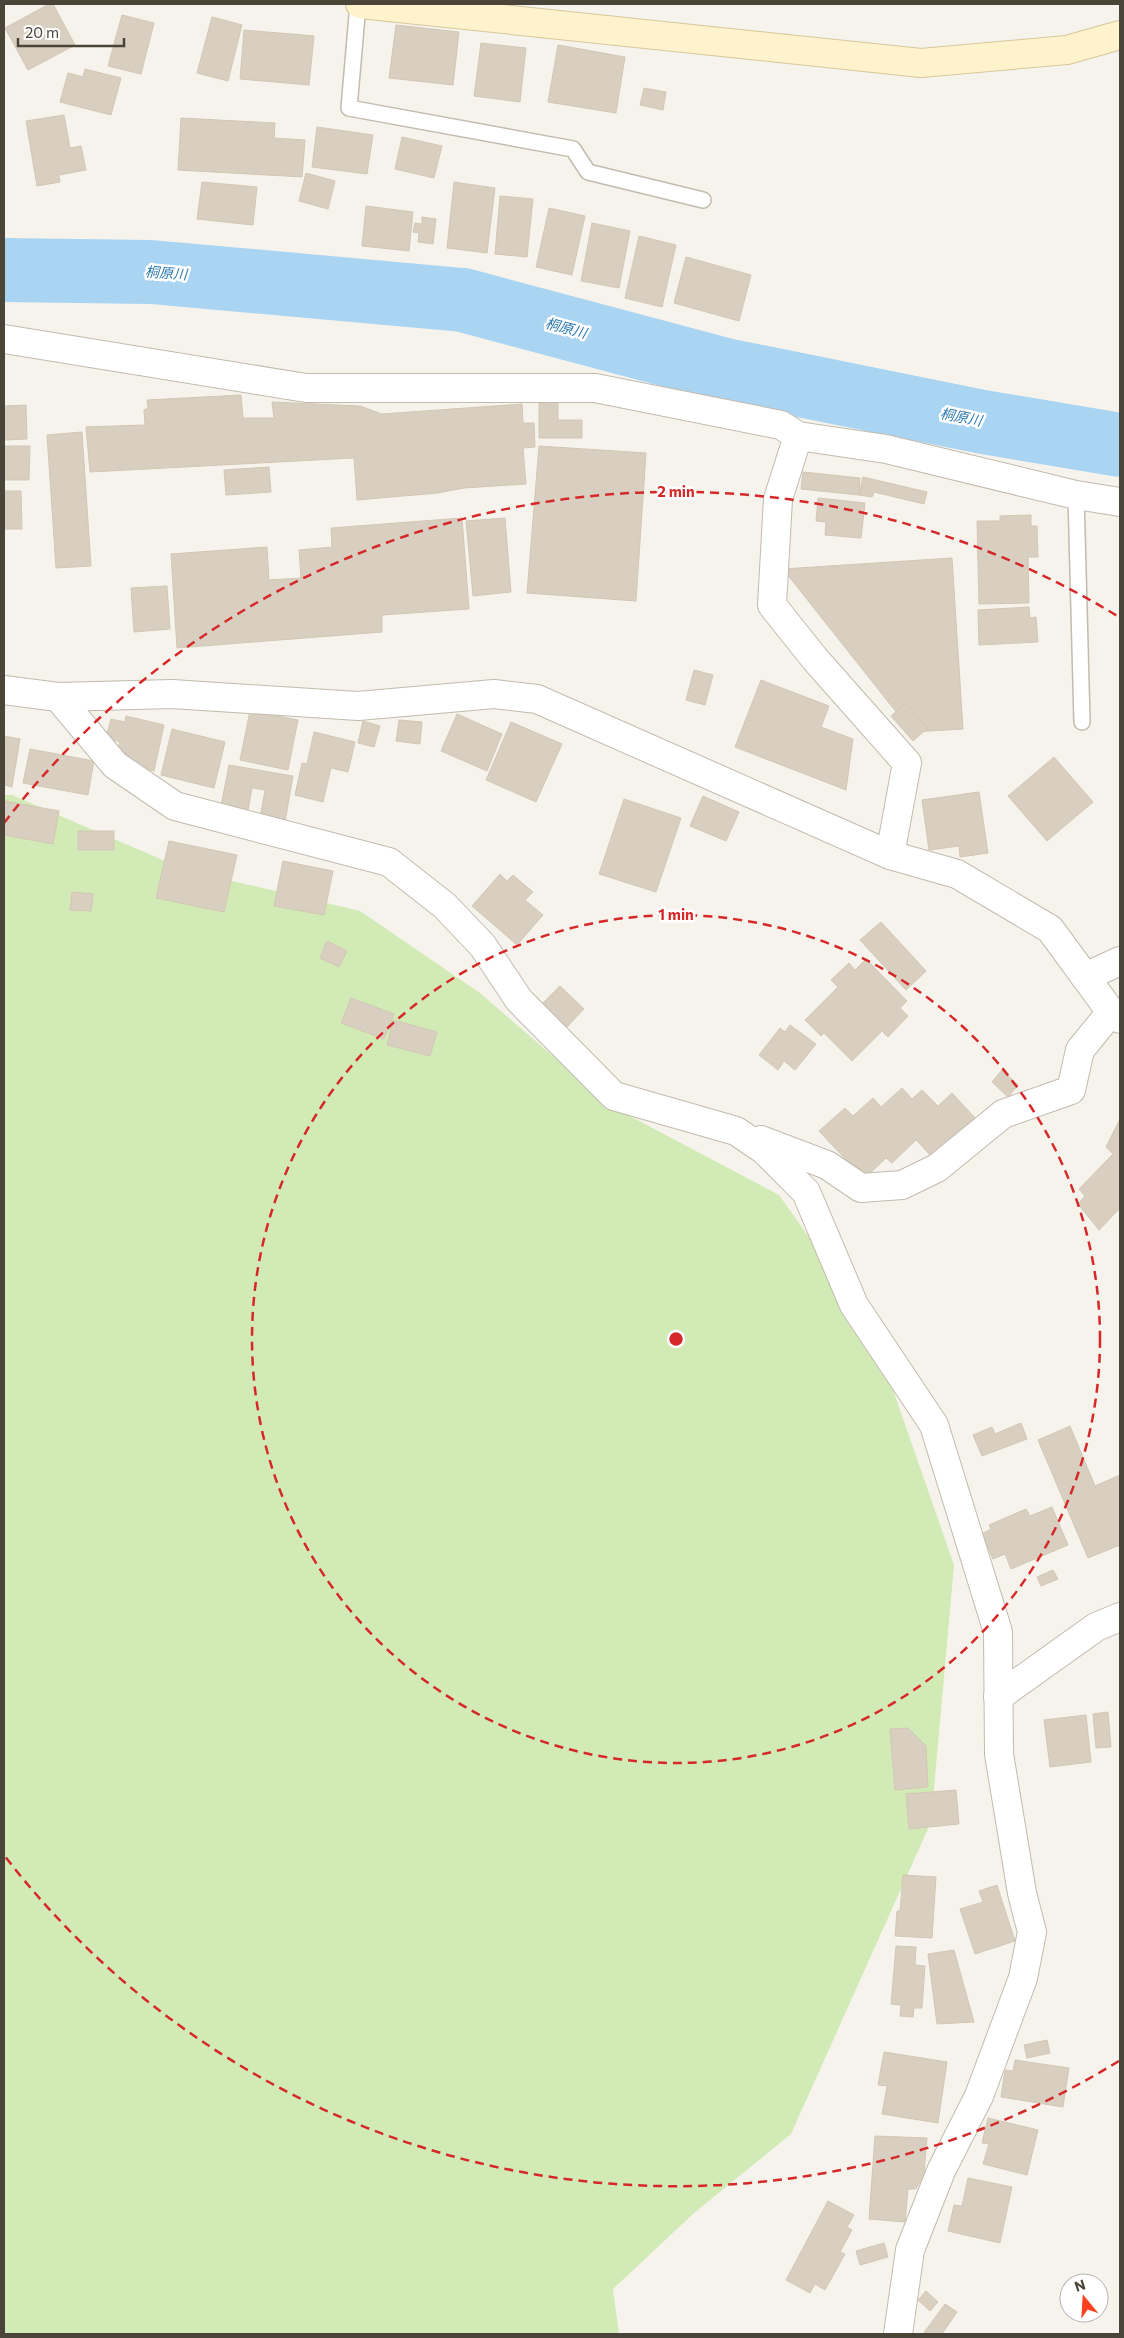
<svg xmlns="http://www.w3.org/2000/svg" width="1124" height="2338" viewBox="0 0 1124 2338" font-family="Commissioner,'Noto Sans JP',sans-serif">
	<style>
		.green { fill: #d2eab5 }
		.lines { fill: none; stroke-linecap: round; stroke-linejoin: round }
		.river { stroke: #a9d4f2; stroke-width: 64 }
		.building { fill: #d8cfc1; stroke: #d3c7b4 }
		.lane-casing { stroke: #c2bbae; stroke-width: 18 }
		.street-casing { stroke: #c2bbae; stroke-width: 30 }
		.secondary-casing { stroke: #d6c79b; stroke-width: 30 }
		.lane { stroke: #fff; stroke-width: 15 }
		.street { stroke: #fff; stroke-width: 28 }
		.secondary { stroke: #fff3cd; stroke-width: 28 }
		.ring { fill: none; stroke: #d62828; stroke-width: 2.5; stroke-dasharray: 9 6 }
		.labels { text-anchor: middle; stroke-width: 5; stroke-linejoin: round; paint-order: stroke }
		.water-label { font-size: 14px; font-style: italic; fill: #2e7ab2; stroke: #fff }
		.centre { fill: #d62828; stroke: #fff; stroke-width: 2.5 }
		.ring-label { font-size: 15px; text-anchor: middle; font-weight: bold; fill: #d62828; stroke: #fff; stroke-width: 5; stroke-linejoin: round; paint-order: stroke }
	</style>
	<rect width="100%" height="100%" fill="#f6f3ec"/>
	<!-- green -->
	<polygon class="green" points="4,795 12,795 186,870 360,911 480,993 611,1106 779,1195 869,1321 954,1565 931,1822 791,2134 694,2213 613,2289 619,2334 4,2334"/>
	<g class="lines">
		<!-- river -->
		<polyline class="river" points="4,270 151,272 463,300 725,370 983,422 1120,445"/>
	</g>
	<!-- building -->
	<g class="building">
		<polygon points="49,4 53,4 75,45 28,70 5,28"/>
		<polygon points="122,15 154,23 141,74 108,66"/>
		<polygon points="212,17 242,25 228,81 197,73"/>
		<polygon points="396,25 459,32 453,85 389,78"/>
		<polygon points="244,30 314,36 309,85 240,79"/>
		<polygon points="481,43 526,48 520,102 474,96"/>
		<polygon points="558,45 625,57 616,113 548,102"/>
		<polygon points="85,69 121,78 111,115 60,102 68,73 83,77"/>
		<polygon points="644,88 666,92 663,110 640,105"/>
		<polygon points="64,115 70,148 81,146 86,170 59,175 60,182 37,186 26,121"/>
		<polygon points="181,118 275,123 274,138 305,140 302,177 178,170"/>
		<polygon points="317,127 373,135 367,174 312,167"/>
		<polygon points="402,137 442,146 434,178 395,169"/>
		<polygon points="306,173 335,181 328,209 299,201"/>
		<polygon points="202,182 257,187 253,225 197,219"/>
		<polygon points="454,182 495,188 487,253 447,248"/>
		<polygon points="500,196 533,199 527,257 495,254"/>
		<polygon points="366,206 413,212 409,251 362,246"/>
		<polygon points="549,208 585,216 572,275 536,267"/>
		<polygon points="422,217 436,219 433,244 418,242 419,233 413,232 415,223 422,224"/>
		<polygon points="592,223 630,231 619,288 581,281"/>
		<polygon points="639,236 676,245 662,307 625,298"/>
		<polygon points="686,257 751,275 739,321 674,303"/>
		<polygon points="241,395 243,418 274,418 272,402 360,406 382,414 522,404 523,423 534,423 535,447 523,448 526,484 464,488 438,493 357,500 354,458 90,472 86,427 145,425 144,410 148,408 147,400"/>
		<polygon points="539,397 558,397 558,420 582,420 582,438 539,438"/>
		<polygon points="26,405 27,439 4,440 4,406"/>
		<polygon points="82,432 91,566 56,568 47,435"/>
		<polygon points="4,446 30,446 29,480 4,480"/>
		<polygon points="539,446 646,453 636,601 527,593"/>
		<polygon points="269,467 271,492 226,495 224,470"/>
		<polygon points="803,472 860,478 859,495 801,489"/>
		<polygon points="863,477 927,492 924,504 874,492 872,497 859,495"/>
		<polygon points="4,491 21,491 22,529 4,529"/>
		<polygon points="818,498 865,503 861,538 825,535 826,522 816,521"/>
		<polygon points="1031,515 1031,526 1037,526 1038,557 1028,557 1029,603 979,604 977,521 1000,521 1000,516"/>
		<polygon points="462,518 469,609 382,615 382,632 177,648 171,554 267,547 269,580 301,578 299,550 332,547 331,528"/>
		<polygon points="505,518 511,592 473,596 466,521"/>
		<polygon points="952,558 963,729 912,732 783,569"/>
		<polygon points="167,586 170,629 134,632 131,588"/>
		<polygon points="1029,607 1030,618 1036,617 1038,642 979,645 978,610"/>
		<polygon points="694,670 713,675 705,705 686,700"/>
		<polygon points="761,680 829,706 821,727 853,739 846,790 735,747"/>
		<polygon points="906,703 928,728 913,741 891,716"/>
		<polygon points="250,711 298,720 288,770 240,760"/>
		<polygon points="457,714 502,734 487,771 441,751"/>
		<polygon points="126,716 164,725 154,771 130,766 125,760 127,754 117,752 120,742 106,738 111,719 125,722"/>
		<polygon points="399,720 422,722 420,744 396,741"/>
		<polygon points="363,721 380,726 374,747 358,743"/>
		<polygon points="511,722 562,744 536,802 486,780"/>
		<polygon points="172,729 225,742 214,788 161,775"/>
		<polygon points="314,732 355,742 348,772 331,768 323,802 295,795 302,763 307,764"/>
		<polygon points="4,736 20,739 12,787 4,785"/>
		<polygon points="30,749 94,761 88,795 23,783"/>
		<polygon points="1054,757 1093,802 1047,841 1008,796"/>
		<polygon points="229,765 293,776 285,822 260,818 265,790 252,788 247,816 220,811"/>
		<polygon points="979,792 988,853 960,857 959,846 929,850 922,800"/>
		<polygon points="703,796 739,812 726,841 690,826"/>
		<polygon points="624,799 681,818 656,892 599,874"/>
		<polygon points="4,801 59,811 53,844 4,835"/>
		<rect x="78" y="831" width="36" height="19"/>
		<polygon points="169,841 237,855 224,912 156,898"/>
		<polygon points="283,861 333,871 324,915 274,906"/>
		<polygon points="500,874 507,881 513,875 533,892 525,900 543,915 517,945 472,906"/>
		<polygon points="72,892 93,894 91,911 70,910"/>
		<polygon points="881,922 926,971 906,990 860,940"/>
		<polygon points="327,941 347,951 339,967 320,958"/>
		<polygon points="866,959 907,1001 900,1008 908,1016 888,1037 882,1031 852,1061 824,1033 821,1036 805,1020 838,987 831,980 849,963 855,970"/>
		<polygon points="560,986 584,1009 562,1032 538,1008"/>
		<polygon points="351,998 394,1014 384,1039 341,1023"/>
		<polygon points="393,1020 437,1032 430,1056 387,1045"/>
		<polygon points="790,1025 816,1044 795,1070 784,1061 778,1070 759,1055 780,1028 785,1032"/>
		<polygon points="1002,1070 1018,1085 1008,1097 992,1082"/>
		<polygon points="902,1088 912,1099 922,1090 938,1106 952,1093 976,1119 933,1158 916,1140 892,1163 886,1158 864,1179 819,1131 845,1108 853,1116 873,1098 881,1107"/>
		<polygon points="1120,1119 1120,1208 1099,1230 1078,1204 1085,1196 1079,1189 1113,1154 1106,1147"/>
		<polygon points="1021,1423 1027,1439 982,1456 973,1435 992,1427 995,1434"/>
		<polygon points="1070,1426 1095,1486 1120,1475 1120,1545 1088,1558 1038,1440"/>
		<polygon points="1052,1507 1068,1545 1011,1569 1005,1554 993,1559 982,1534 991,1529 989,1525 1026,1509 1030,1516"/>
		<polygon points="1053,1570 1058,1579 1041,1586 1037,1577"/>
		<polygon points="1108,1712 1111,1747 1096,1748 1093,1714"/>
		<polygon points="1086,1715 1091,1762 1050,1767 1044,1720"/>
		<polygon points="908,1728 926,1746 928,1787 895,1790 890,1729"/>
		<polygon points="956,1790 959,1824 909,1829 906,1794"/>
		<polygon points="903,1875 936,1877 932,1938 895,1936 897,1911 900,1911"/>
		<polygon points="997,1885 1015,1941 975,1954 960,1909 983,1902 979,1891"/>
		<polygon points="896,1946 916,1947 915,1965 925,1966 922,2008 914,2008 913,2017 900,2016 901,2005 891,2004"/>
		<polygon points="954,1950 974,2022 937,2024 928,1954"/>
		<polygon points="1047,2040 1050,2053 1027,2058 1024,2045"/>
		<polygon points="884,2052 947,2062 938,2123 882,2114 887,2086 878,2085"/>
		<polygon points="1015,2060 1069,2068 1063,2107 1001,2097 1005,2070 1013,2071"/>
		<polygon points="988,2118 1038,2130 1027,2175 983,2164 989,2144 982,2143"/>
		<polygon points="875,2136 927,2138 924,2173 916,2189 908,2189 905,2222 869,2219"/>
		<polygon points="968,2178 1012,2187 1000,2243 948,2231 954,2205 962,2206"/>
		<polygon points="828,2201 854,2215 847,2227 852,2230 840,2252 845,2254 825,2290 815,2284 810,2293 786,2280"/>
		<polygon points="884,2243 888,2257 860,2265 856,2251"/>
		<polygon points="926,2291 938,2302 930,2311 918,2300"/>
		<polygon points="945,2304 957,2312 942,2334 923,2334"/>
	</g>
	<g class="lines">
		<defs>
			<g id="lane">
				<polyline points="358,4 349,108 573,149 588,172 703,200"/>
				<polyline points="1076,495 1082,722"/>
			</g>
			<g id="street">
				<polyline points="4,339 306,388 595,388 781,425 798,436 886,449 1076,495 1120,502"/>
				<polyline points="798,436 778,499 772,605 815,659 907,763 890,855"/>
				<polyline points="4,690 58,697 172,694 358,706 494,694 537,699 890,855 957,874 1050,929 1111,1012 1120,1019"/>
				<polyline points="58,697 115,765 175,806 389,862 445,906 483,946 519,1000 614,1096 736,1131 764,1150 806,1192 854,1305 934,1425 998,1632 999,1754 1022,1893 1032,1932 1023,1978 979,2096 941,2171 910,2250 898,2334"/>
				<polyline points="1085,977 1120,961"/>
				<polyline points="761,1140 827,1165 861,1188 902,1185 937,1168 1003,1114 1071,1090 1080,1050 1111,1012"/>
				<polyline points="998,1697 1096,1627 1120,1617"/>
			</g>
			<polyline id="secondary" points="360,4 921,63 1067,50 1120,35"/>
		</defs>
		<!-- lane casing -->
		<use href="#lane" class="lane-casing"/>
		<!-- street casing -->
		<use href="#street" class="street-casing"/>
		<!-- secondary casing -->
		<use href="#secondary" class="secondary-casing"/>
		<!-- lane -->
		<use href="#lane" class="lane"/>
		<!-- street -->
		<use href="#street" class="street"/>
		<!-- secondary -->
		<use href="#secondary" class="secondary"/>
	</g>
	<!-- distance rings -->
	<g class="ring">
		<circle cx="676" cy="1339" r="424"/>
		<path d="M1119 2061A847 847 0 0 1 4 1855M4 823A847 847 0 0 1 1119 617"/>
	</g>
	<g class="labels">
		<!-- water labels -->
		<g class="water-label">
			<text transform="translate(166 273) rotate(4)" y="5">桐原川</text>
			<text transform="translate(566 328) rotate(15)" y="5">桐原川</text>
			<text transform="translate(961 417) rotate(11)" y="5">桐原川</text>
		</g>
	</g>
	<circle cx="676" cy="1339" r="8" class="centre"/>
	<g class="ring-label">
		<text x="676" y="497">2 min</text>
		<text x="676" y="920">1 min</text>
	</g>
	<!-- border -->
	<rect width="1124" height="2338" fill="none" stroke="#4b4439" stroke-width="10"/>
	<!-- north arrow -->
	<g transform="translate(1084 2298) rotate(342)"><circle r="24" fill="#ffffff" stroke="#b7b4b0"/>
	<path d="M0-4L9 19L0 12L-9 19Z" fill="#fc3f1d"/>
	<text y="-8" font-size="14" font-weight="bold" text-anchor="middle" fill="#4b4439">N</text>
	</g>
	<!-- scale -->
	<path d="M18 38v8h106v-8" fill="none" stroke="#4b4439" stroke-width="2.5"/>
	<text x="25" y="38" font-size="15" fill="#4b4439" stroke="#ffffff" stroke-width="4" paint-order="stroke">20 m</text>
</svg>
